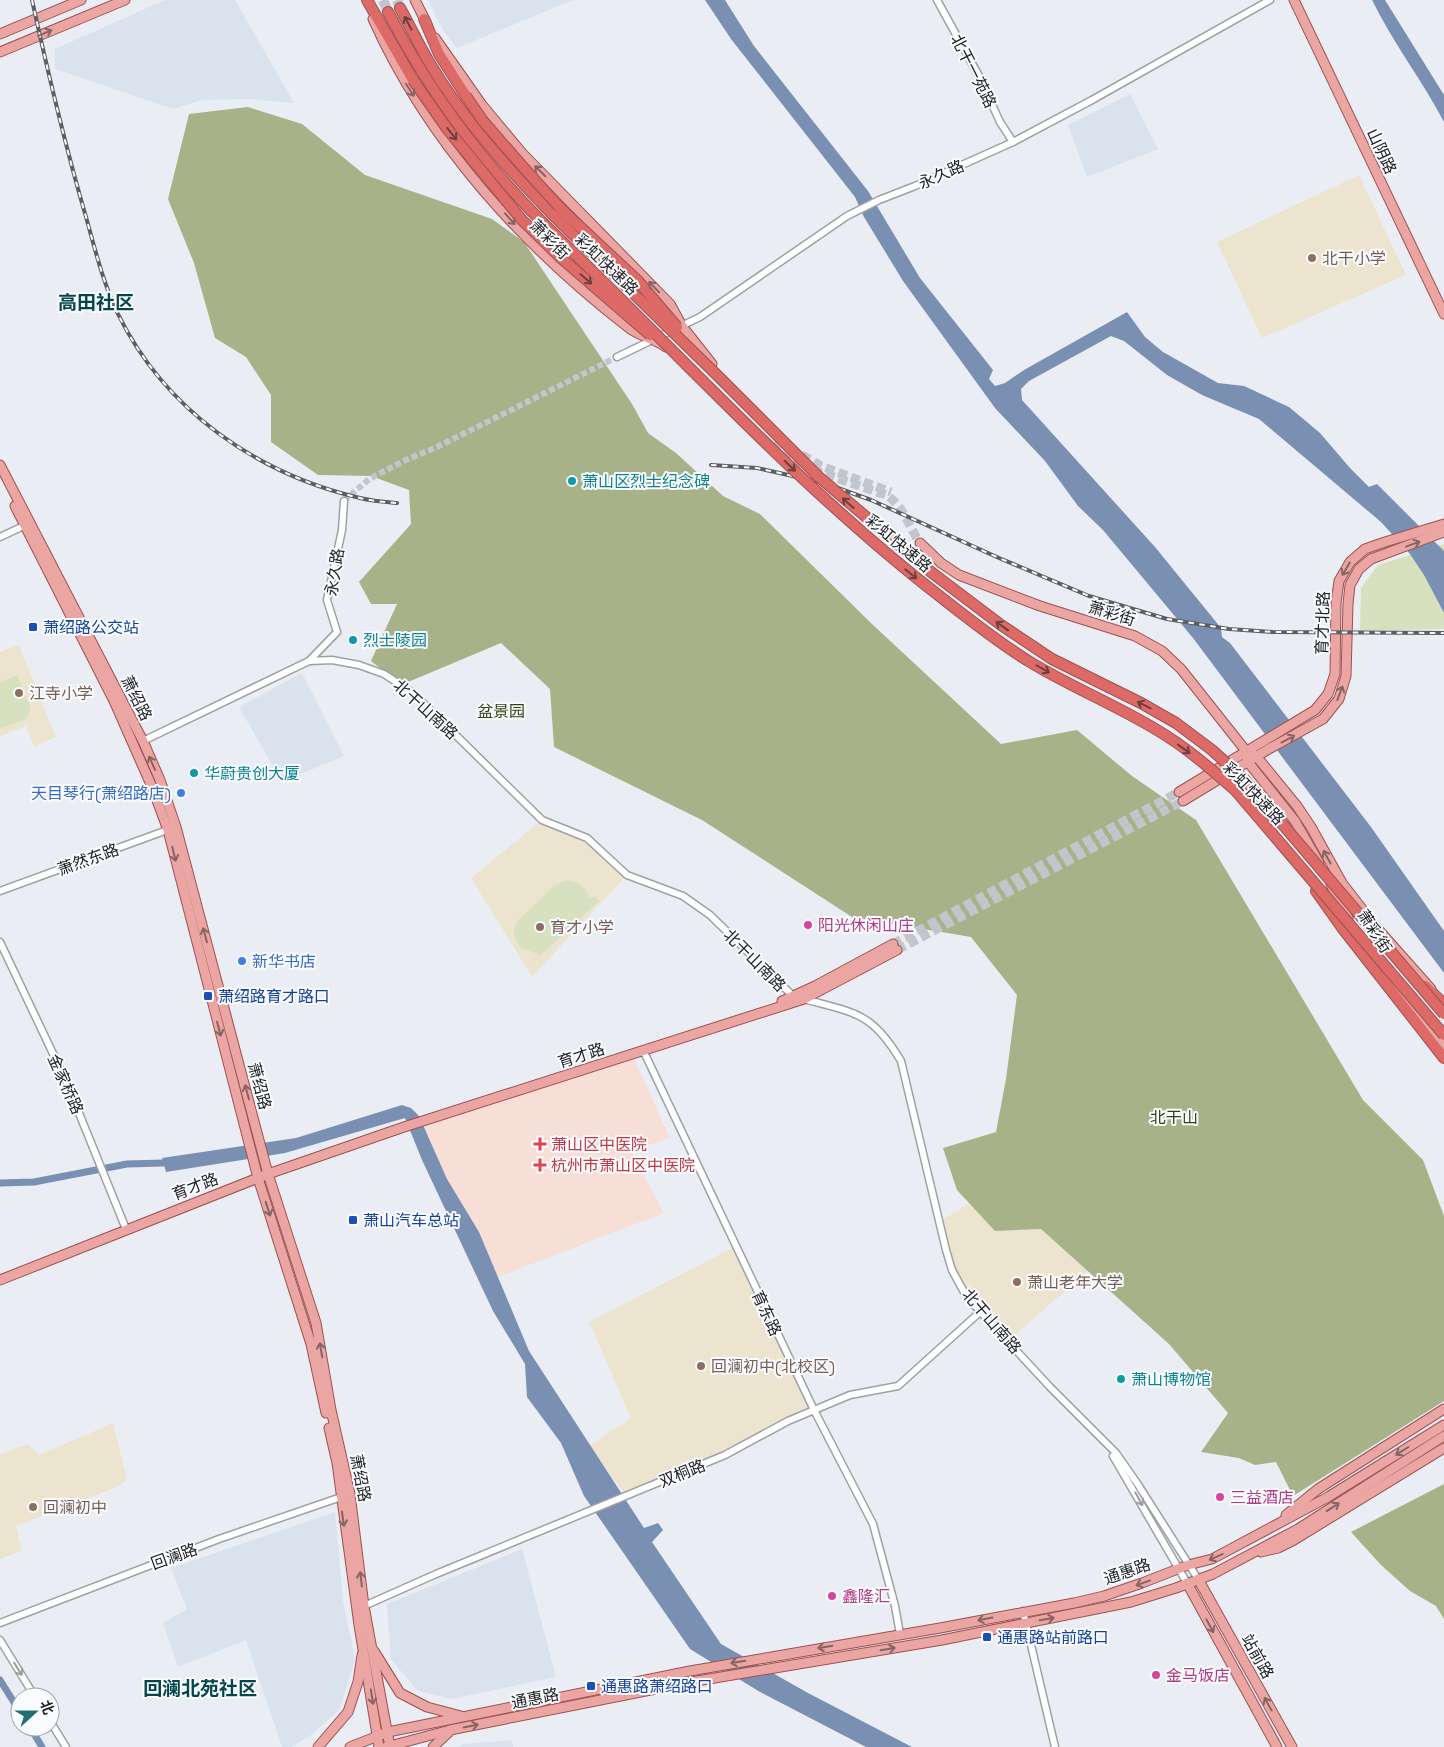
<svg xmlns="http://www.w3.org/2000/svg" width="1444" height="1747" viewBox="0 0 1444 1747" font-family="'Space Grotesk','Noto Sans SC',sans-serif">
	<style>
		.built { fill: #d9e2ed }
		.education { fill: #ece4ce }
		.medical { fill: #f7ded6 }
		.green { fill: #d8e1bf }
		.forest { fill: #a7b289 }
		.water { fill: #7a90b3 }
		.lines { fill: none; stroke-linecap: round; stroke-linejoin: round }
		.canal { stroke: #7a90b3; stroke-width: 7 }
		.minor-tunnel { stroke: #c2c5cb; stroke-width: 6; stroke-dasharray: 6 3; stroke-linecap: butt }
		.major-tunnel { stroke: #c2c5cb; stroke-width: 9; stroke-dasharray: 9 4.5; stroke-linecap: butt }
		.highway-tunnel { stroke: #c2c5cb; stroke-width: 10; stroke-dasharray: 10 5; stroke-linecap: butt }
		.minor-casing { stroke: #9da1a6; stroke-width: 9 }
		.major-casing { stroke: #9c5150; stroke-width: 11 }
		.highway-casing { stroke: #9c5150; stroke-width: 12 }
		.minor { stroke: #fff; stroke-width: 6 }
		.major { stroke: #eba6a4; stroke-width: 9 }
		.highway { stroke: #de6a67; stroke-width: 10 }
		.rail-casing { stroke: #5c5e61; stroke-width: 4 }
		.rail { stroke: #f9fbff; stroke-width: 2; stroke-dasharray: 5.5; stroke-linecap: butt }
		.highway-bridge-casing { stroke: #9c5150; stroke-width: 12; stroke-linecap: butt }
		.highway-bridge { stroke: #de6a67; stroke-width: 10 }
		.oneway { stroke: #6d3f3f }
		.oneway2 { stroke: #866464 }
		.oneway3 { stroke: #9c9c9d }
		.education-dot { fill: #8d6e63; stroke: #f9fbff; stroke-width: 2 }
		.culture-dot { fill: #0f9aa8; stroke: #f9fbff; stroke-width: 2 }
		.transit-dot { fill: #1a4fb4; stroke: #f9fbff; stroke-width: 2 }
		.shop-dot { fill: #3f7fe0; stroke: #f9fbff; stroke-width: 2 }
		.hotel-dot { fill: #d1479c; stroke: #f9fbff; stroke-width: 2 }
		.health-dot { fill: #e0444e; stroke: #f9fbff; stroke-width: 2 }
		.labels { text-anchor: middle; stroke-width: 4; stroke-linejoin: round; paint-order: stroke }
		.street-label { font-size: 16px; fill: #222325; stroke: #f9fbff }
		.education-label { font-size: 16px; fill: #785e54; stroke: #f9fbff; text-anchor: start }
		.culture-label { font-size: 16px; fill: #0d838f; stroke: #f9fbff; text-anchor: start }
		.transit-label { font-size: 16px; fill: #164399; stroke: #f9fbff; text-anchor: start }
		.park-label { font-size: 16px; fill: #364010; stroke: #f9fbff }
		.shop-label { font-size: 16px; fill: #366cbe; stroke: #f9fbff; text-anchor: end }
		.hotel-label { font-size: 16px; fill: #b23c85; stroke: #f9fbff; text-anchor: start }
		.health-label { font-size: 16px; fill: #be3a42; stroke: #f9fbff; text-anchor: start }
		.quarter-label { font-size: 19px; font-weight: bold; fill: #03464b; stroke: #f9fbff }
	</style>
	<rect width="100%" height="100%" fill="#eaeef4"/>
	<!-- built -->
	<g class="built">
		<polygon points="165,0 235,0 294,103 248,99 202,100 173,109 55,69 55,49"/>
		<polygon points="428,0 573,0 457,48 443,30"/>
		<polygon points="1130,94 1158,149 1087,177 1068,125"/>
		<polygon points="302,673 344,756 282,782 239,707"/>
		<polygon points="335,1512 343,1601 355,1659 340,1709 311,1735 291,1747 282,1747 246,1640 178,1667 163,1623 187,1609 171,1568"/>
		<polygon points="522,1549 556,1677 452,1699 418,1691 391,1659 387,1604"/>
		<polygon points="512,1740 513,1747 458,1747 463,1744"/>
	</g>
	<!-- education -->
	<g class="education">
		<polygon points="1359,175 1406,275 1262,338 1217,242"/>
		<polygon points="19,645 56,737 34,746 26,726 0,736 0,652"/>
		<polygon points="542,820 587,838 627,875 532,977 471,878"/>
		<polygon points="970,1203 995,1231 1041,1229 1088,1271 1008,1341 964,1292 952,1270 939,1222"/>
		<polygon points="736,1246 814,1410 725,1455 626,1496 589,1446 631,1418 589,1322"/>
		<polygon points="113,1423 127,1480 117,1487 16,1526 22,1551 0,1559 0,1454 28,1444 39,1455"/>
	</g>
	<!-- medical -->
	<polygon class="medical" points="632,1054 670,1138 631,1151 664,1213 498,1277 479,1232 447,1179 422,1122"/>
	<!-- green -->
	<g class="green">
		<polygon points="1444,544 1444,629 1360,631 1361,588 1378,565"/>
		<polygon points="17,675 31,709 26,719 0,729 0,682"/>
		<path d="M567 880C579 882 586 887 590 899L594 896 599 901 531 964 539 955 520 947 513 934 516 923 555 885Z"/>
	</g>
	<!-- forest -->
	<g class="forest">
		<polygon points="248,107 302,124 365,175 492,219 524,242 632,404 648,433 676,453 723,496 760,514 873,625 1001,744 1077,730 1132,776 1196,820 1363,1100 1423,1160 1444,1216 1444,1401 1293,1496 1276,1462 1255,1465 1239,1458 1201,1452 1228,1413 1169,1344 1041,1229 995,1231 957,1190 943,1148 996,1132 1006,1079 1017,995 971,937 852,917 702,820 554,747 550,689 501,643 401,685 371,661 397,604 371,604 359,582 411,524 409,490 371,476 318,475 271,442 271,395 246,357 215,338 194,263 168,199 189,114"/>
		<polygon points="1444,1484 1444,1619 1436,1606 1410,1591 1381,1565 1351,1532"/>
	</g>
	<!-- water -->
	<g class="water">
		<polygon points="705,0 725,0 754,46 868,191 920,278 993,370 989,379 995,386 1005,383 1024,370 1127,312 1145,337 1163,352 1218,383 1244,386 1289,407 1320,433 1350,468 1369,487 1377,484 1444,551 1444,613 1424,575 1410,554 1381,522 1259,419 1202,395 1167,375 1124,341 1111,336 1029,381 1021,389 1022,400 1155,547 1221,628 1222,637 1230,643 1371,827 1444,931 1444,973 1193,638 1103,530 1078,506 1045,461 995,408 903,281 864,217 855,197 731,39"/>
		<path d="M1372 0H1385L1444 95V122C1422 80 1393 43 1372 0Z"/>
		<polygon points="402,1105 411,1108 419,1116 447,1179 479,1232 529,1351 644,1528 658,1523 663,1530 652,1542 721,1644 808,1693 912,1747 866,1747 760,1692 690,1649 584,1496 561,1443 527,1397 525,1364 493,1311 422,1160 405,1118 285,1153 166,1172 162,1158 296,1138"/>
	</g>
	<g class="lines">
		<!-- canal -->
		<g class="canal">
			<polyline points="0,1183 34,1182 127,1164 164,1163"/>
			<polyline points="0,1680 20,1712"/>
			<polyline points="30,1727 42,1747"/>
		</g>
		<!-- minor-tunnel -->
		<polyline class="minor-tunnel" points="344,501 369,479 406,460 437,447 617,357"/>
		<!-- major-tunnel -->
		<g class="major-tunnel">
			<polyline points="773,444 802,464"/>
			<polyline points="802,455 821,466 891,492"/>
			<path d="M813 470 886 495C904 506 909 527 920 543"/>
			<polyline points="893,944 1179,792"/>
			<polyline points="897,950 1183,801"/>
		</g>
		<!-- highway-tunnel -->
		<g class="highway-tunnel">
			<polyline points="383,0 388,12"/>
			<polyline points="397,0 400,8"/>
		</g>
		<defs>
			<g id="minor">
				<polyline points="937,0 979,76 1000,122 1013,142"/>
				<polyline points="617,357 700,317 847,216 879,200 915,186 1013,142 1092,100 1270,0"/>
				<polyline points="0,537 28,524"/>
				<polyline points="309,661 337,632 327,600 342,530 344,501"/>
				<polyline points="143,741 309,661 332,660 359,665 384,674 413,693 542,820 587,838 627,875 683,896 710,915 794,997"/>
				<polyline points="0,891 170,829"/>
				<polyline points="0,942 66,1081 126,1229"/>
				<path d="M804 999C855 1013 872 1012 901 1061L946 1250 952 1270 964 1292 975 1306 1050 1387 1116 1453 1137 1483 1198 1579"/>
				<polyline points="643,1050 814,1410 873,1524 895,1606 900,1634"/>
				<polyline points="1113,1456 1187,1583"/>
				<polyline points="364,1606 436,1574 725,1455 788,1421 850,1395 898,1386 980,1312"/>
				<polyline points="1023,1611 1055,1747"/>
				<polyline points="0,1623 219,1539 344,1496"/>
				<polyline points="0,1640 35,1697"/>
				<polyline points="50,1721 66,1747"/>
			</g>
			<g id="major">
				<polyline points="415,0 427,24"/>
				<polyline points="1294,0 1444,314"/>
				<path d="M373 19C428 142 523 246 629 328 640 336 655 339 666 347"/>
				<polyline points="0,34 81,0"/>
				<polyline points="435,38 482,105 522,153 670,304 682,326 712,364"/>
				<polyline points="0,52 125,0"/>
				<polyline points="0,465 143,741 160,780 176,827 268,1174 316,1323 331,1410 350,1494 364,1606 390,1747"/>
				<polyline points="15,506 114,701 152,787 168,830 258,1178 311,1344 326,1413"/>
				<polyline points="920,543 941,563 959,575 1040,606 1135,636 1162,651 1181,669 1246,751 1257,757 1297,806 1311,827 1342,883 1376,927 1431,989"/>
				<polyline points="1247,757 1248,762 1295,821 1319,863"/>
				<polyline points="1179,792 1315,710 1328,694 1335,674 1336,603 1339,581 1350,562 1365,549 1385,542 1444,524"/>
				<polyline points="1183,801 1267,750 1323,719 1339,699 1346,676 1348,604 1350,585 1359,569 1371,559 1444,532"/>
				<polyline points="1331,885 1348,918"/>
				<polyline points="1385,972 1444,1045"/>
				<polyline points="782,1001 815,986 893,944"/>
				<polyline points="0,1280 268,1174 404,1127 804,999 897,950"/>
				<polyline points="329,1428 337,1463 359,1625 379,1747"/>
				<polyline points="1286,1515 1318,1489 1444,1409"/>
				<polyline points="1261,1552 1278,1548 1294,1540 1444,1448"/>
				<polyline points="1198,1579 1292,1747"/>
				<polyline points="1187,1583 1277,1747"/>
				<polyline points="374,1651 400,1693 427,1707 461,1716"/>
				<polyline points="318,1747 348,1712 358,1682 362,1655"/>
				<polyline points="350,1747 388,1732 690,1671 940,1628 1074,1603 1104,1596 1142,1583 1188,1565 1212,1559 1328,1497 1444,1425"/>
				<polyline points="386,1747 450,1730 691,1682 942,1640 1131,1602 1176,1588 1213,1574 1298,1529 1444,1436"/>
				<polyline points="433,1747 449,1732"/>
			</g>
			<g id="highway">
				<polyline points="367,0 413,80"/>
				<path d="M400 8C410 26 419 45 429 62 463 119 507 168 553 215"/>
				<path d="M388 12C430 93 479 158 543 223"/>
				<polyline points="424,19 439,54 466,96"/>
				<polyline points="1316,891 1343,929 1444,1058"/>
				<polyline points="1425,986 1444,1004"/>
			</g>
		</defs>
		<!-- minor casing -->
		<use href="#minor" class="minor-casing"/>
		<!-- major casing -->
		<use href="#major" class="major-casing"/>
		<!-- highway casing -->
		<use href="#highway" class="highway-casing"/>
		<!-- minor -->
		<use href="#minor" class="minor"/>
		<!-- major -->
		<use href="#major" class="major"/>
		<!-- highway -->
		<use href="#highway" class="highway"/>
		<defs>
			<g id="rail">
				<path d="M32 0C48 73 65 145 86 217 95 249 103 283 118 314 165 410 257 474 360 498 372 501 385 502 397 503"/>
				<polyline points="711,465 757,468 824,483 871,500 999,558 1089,596 1167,619 1229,629 1273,632 1444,633"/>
			</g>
		</defs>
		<!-- rail casing -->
		<use href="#rail" class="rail-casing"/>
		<!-- rail -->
		<use href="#rail" class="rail"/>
		<defs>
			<g id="highway-bridge">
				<polyline points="413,80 448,130 522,220 561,258 650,335"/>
				<polyline points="466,96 483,121 523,167 562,210 638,281 677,327"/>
				<polyline points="553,215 718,376 819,477 931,572 1001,625 1052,659 1141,703 1176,723 1212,750 1244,779 1444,1014"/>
				<path d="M543 223C674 348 798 487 942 598 970 620 999 643 1030 662 1071 687 1116 705 1157 730 1186 747 1211 769 1236 791L1444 1035"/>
			</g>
		</defs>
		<!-- highway-bridge casing -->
		<use href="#highway-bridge" class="highway-bridge-casing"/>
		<!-- highway-bridge -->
		<use href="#highway-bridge" class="highway-bridge"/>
	</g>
	<!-- one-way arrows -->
	<defs><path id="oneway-shaft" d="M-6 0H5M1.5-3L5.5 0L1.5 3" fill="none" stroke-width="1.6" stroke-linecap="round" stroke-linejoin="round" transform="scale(1.25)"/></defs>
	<g class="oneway">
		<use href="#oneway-shaft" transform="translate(408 23) rotate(-118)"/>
		<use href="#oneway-shaft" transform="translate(452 134) rotate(52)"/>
		<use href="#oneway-shaft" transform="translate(586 279) rotate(41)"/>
		<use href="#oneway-shaft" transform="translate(790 466) rotate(44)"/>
		<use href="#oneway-shaft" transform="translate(848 503) rotate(-139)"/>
		<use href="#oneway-shaft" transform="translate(911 574) rotate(39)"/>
		<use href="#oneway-shaft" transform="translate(1002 626) rotate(-144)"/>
		<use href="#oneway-shaft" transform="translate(1043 669) rotate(30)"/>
		<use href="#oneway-shaft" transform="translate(1144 705) rotate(-153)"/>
		<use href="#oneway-shaft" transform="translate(1184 749) rotate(36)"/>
	</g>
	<g class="oneway2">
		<use href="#oneway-shaft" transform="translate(45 33) rotate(-23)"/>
		<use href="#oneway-shaft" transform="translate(410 90) rotate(57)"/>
		<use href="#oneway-shaft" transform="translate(540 171) rotate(-135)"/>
		<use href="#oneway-shaft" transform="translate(510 219) rotate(48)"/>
		<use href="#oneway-shaft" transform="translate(654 287) rotate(-134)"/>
		<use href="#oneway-shaft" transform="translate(1413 544) rotate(-20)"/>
		<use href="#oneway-shaft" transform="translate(1346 569) rotate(120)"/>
		<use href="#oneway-shaft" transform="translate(1340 693) rotate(-69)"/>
		<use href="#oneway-shaft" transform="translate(1288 739) rotate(-28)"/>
		<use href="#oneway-shaft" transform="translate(152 763) rotate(-114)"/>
		<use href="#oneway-shaft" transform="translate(174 854) rotate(76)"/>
		<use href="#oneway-shaft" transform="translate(1327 857) rotate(-119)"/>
		<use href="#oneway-shaft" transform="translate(205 935) rotate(-105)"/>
		<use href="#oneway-shaft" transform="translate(219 1029) rotate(75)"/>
		<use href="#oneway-shaft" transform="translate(247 1092) rotate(-105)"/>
		<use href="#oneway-shaft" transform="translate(268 1209) rotate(72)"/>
		<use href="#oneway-shaft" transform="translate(321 1350) rotate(-100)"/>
		<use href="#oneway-shaft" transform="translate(1402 1451) rotate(148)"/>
		<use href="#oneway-shaft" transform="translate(1333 1507) rotate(-33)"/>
		<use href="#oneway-shaft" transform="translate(343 1519) rotate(82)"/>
		<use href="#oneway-shaft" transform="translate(1216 1557) rotate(156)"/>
		<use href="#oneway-shaft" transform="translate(361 1579) rotate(-97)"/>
		<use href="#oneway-shaft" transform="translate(1143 1583) rotate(160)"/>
		<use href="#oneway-shaft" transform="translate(985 1619) rotate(169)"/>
		<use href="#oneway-shaft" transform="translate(1047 1619) rotate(-10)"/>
		<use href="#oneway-shaft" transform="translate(1210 1626) rotate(62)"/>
		<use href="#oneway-shaft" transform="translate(825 1647) rotate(171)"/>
		<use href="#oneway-shaft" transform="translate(888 1649) rotate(-9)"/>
		<use href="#oneway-shaft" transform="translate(738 1662) rotate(170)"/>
		<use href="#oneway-shaft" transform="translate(372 1697) rotate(81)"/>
		<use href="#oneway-shaft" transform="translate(1268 1704) rotate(-119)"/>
		<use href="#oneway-shaft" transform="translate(471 1726) rotate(-11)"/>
	</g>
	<g class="oneway3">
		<use href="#oneway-shaft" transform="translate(1139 1499) rotate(61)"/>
		<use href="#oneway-shaft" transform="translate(18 1669) rotate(58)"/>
	</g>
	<!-- markers -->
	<g class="education-dot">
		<circle cx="1312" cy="258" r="5"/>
		<circle cx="19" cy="693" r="5"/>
		<circle cx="540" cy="927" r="5"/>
		<circle cx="1017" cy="1282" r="5"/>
		<circle cx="701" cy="1366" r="5"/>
		<circle cx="33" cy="1507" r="5"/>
	</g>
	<g class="culture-dot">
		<circle cx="572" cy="481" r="5"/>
		<circle cx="353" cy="640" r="5"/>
		<circle cx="194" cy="773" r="5"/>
		<circle cx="1121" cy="1379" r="5"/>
	</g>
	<g class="transit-dot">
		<rect x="28" y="622" width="10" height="10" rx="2.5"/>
		<rect x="203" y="991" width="10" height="10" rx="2.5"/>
		<rect x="348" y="1215" width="10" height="10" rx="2.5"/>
		<rect x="982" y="1632" width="10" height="10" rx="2.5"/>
		<rect x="586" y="1681" width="10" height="10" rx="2.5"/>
	</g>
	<g class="shop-dot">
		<circle cx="181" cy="793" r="5"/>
		<circle cx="242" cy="961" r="5"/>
	</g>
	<g class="hotel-dot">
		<circle cx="808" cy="925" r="5"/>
		<circle cx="1220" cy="1497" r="5"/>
		<circle cx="832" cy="1596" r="5"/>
		<circle cx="1156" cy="1675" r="5"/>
	</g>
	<g class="health-dot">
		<path d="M537.5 1136.5h5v5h5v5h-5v5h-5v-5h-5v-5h5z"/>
		<path d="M537.5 1157.5h5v5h5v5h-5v5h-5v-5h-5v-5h5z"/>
	</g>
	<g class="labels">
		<!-- street labels -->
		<g class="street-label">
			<text transform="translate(974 71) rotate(63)" y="6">北干一苑路</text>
			<text transform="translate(1382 151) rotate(65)" y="6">山阴路</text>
			<text transform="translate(941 174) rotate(-24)" y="6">永久路</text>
			<text transform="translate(550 239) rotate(45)" y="6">萧彩街</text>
			<text transform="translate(607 264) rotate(44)" y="6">彩虹快速路</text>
			<text transform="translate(899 543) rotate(40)" y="6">彩虹快速路</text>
			<text transform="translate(334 572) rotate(-81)" y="6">永久路</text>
			<text transform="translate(1112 613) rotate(17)" y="6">萧彩街</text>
			<text transform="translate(1322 623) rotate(-88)" y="6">育才北路</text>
			<text transform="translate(137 698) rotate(63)" y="6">萧绍路</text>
			<text transform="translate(426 709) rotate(42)" y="6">北干山南路</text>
			<text transform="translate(1254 793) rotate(46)" y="6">彩虹快速路</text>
			<text transform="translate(88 859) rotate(-20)" y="6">萧然东路</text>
			<text transform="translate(1375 931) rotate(57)" y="6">萧彩街</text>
			<text transform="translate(755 960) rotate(45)" y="6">北干山南路</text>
			<text transform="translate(581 1055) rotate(-18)" y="6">育才路</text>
			<text transform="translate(66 1084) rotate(66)" y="6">金家桥路</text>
			<text transform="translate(260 1086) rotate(75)" y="6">萧绍路</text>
			<text transform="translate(195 1186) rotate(-21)" y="6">育才路</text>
			<text transform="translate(767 1313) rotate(65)" y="6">育东路</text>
			<text transform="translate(992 1321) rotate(49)" y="6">北干山南路</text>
			<text transform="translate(682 1473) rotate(-22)" y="6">双桐路</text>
			<text transform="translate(361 1478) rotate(79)" y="6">萧绍路</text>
			<text transform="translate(174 1556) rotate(-20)" y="6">回澜路</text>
			<text transform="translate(1127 1571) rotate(-19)" y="6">通惠路</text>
			<text transform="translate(1258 1656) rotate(61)" y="6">站前路</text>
			<text transform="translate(535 1698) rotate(-11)" y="6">通惠路</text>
		</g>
		<!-- education labels -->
		<g class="education-label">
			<text x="1322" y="264">北干小学</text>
			<text x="29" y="699">江寺小学</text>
			<text x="550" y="933">育才小学</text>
			<text x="1027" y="1288">萧山老年大学</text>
			<text x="711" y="1372">回澜初中(北校区)</text>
			<text x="43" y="1513">回澜初中</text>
		</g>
		<!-- culture labels -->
		<g class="culture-label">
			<text x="582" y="487">萧山区烈士纪念碑</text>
			<text x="363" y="646">烈士陵园</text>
			<text x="204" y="779">华蔚贵创大厦</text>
			<text x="1131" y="1385">萧山博物馆</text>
		</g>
		<!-- transit labels -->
		<g class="transit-label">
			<text x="43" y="633">萧绍路公交站</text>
			<text x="218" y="1002">萧绍路育才路口</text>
			<text x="363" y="1226">萧山汽车总站</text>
			<text x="997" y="1643">通惠路站前路口</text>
			<text x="601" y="1692">通惠路萧绍路口</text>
		</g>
		<!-- park labels -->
		<g class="park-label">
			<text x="501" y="717">盆景园</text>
			<text x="1174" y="1123">北干山</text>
		</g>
		<!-- shop labels -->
		<g class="shop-label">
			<text x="171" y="799">天目琴行(萧绍路店)</text>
			<text x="252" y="967" text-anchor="start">新华书店</text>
		</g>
		<!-- hotel labels -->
		<g class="hotel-label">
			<text x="818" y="931">阳光休闲山庄</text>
			<text x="1230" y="1503">三益酒店</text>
			<text x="842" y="1602">鑫隆汇</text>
			<text x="1166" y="1681">金马饭店</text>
		</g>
		<!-- health labels -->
		<g class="health-label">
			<text x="551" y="1150">萧山区中医院</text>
			<text x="551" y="1171">杭州市萧山区中医院</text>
		</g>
		<!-- quarter labels -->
		<g class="quarter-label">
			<text x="96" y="309">高田社区</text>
			<text x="200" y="1695">回澜北苑社区</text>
		</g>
	</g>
	<!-- north arrow -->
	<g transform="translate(35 1712) rotate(69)"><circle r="24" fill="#f9fbff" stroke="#a3a5a8"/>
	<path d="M0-4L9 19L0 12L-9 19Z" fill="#236e74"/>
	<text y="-8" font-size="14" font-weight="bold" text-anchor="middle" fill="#222325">北</text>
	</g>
</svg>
